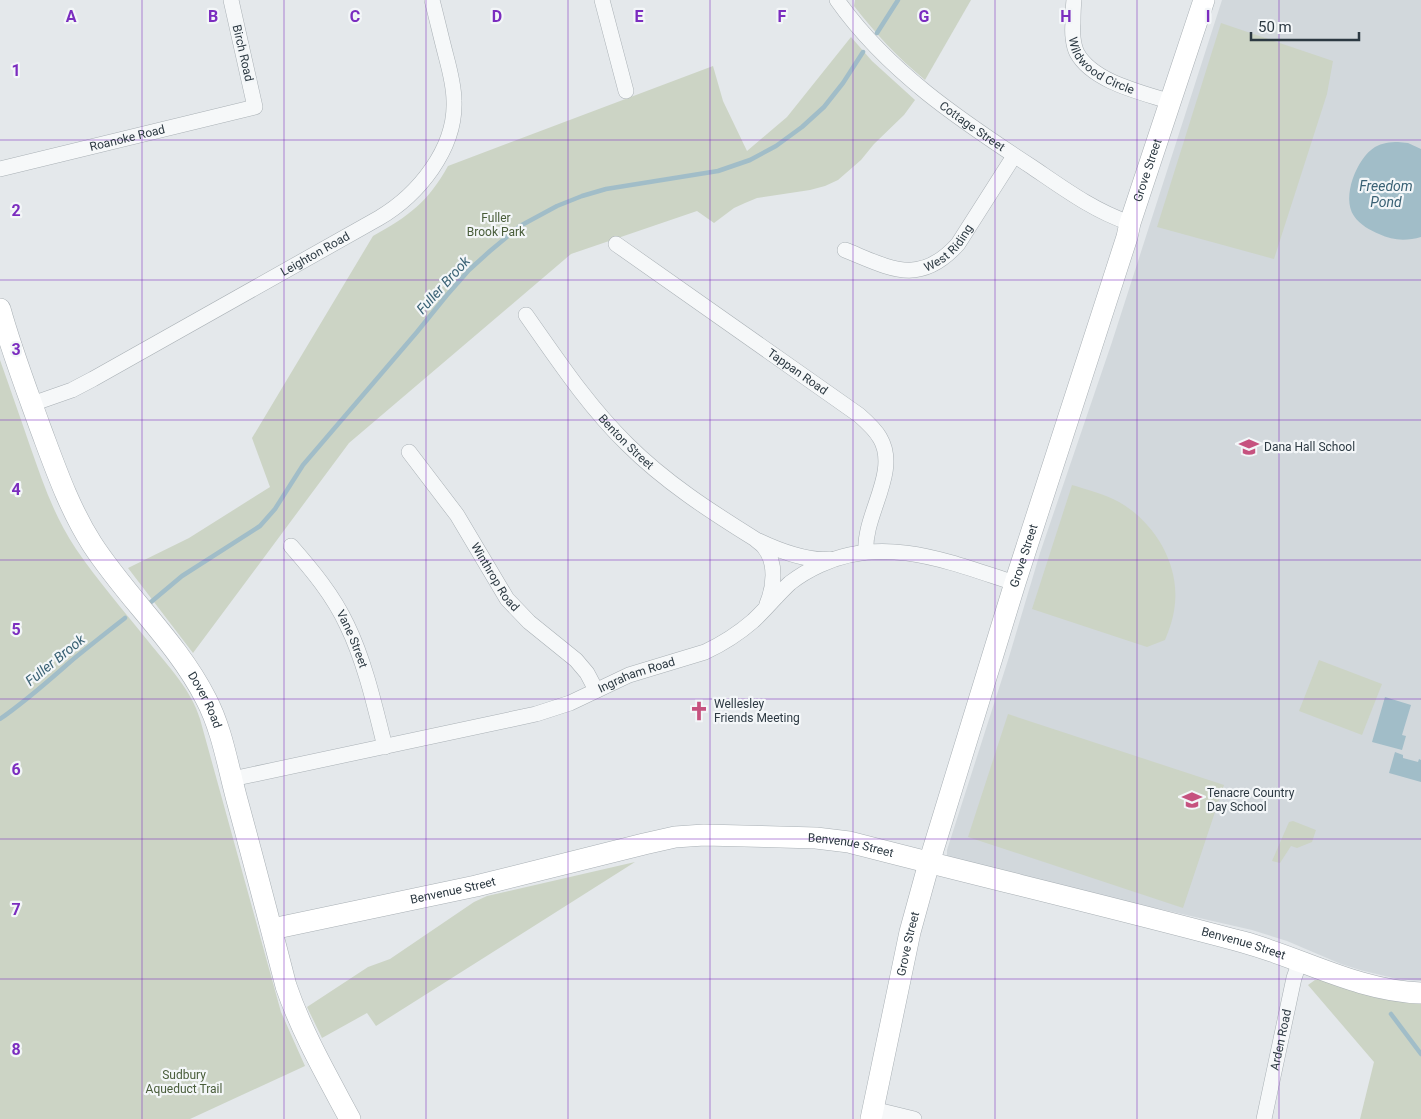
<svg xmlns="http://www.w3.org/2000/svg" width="1421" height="1119" viewBox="0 0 1421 1119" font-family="Roboto,sans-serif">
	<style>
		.built { fill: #d2d8dc }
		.green { fill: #ccd4c5 }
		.water { fill: #a1bdc8 }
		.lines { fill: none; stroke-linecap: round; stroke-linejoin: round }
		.stream { stroke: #a1bdc8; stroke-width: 4.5 }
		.street-casing { stroke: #a9b0b5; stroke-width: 16 }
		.secondary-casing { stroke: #a9b0b5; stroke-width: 22 }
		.street { stroke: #f6f8f9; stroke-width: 15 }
		.secondary { stroke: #fff; stroke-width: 21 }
		.grid { fill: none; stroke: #7b2cbf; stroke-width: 1; stroke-opacity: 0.55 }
		.labels { text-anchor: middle; stroke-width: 4.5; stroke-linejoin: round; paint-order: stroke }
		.street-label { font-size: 12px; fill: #2c3942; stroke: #f3f6f8 }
		.park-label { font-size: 12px; fill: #495d3a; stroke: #f3f6f8 }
		.poi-label { font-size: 12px; fill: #2c3942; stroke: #f3f6f8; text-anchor: start }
		.water-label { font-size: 14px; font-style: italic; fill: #396174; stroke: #f3f6f8 }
		.grid-label { font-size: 16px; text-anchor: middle; font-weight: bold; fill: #7b2cbf; stroke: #f3f6f8; stroke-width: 4.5; stroke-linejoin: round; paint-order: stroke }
	</style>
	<rect width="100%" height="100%" fill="#e4e8eb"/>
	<!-- built -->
	<polygon class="built" points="1222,0 1421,0 1421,981 1397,979 1360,970 1341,964 1287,941 1252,930 954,862 950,860 947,856 947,850 1009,657 1040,553 1112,342"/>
	<!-- green -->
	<g class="green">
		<path d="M855 0H971L925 80C898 58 875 33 854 6Z"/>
		<polygon points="1221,23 1333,61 1327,94 1274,259 1157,227"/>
		<path d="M851 37 872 61 915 100 904 115 874 144 861 160 838 180 825 186 810 190 757 198 745 203 734 208 714 223 697 211 571 254 349 443 193 653 128 568 189 538 270 487 252 438 373 236C409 216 428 202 448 166L713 66 723 101 747 151 787 117Z"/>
		<path d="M0 360C10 388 20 417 30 446 43 483 54 516 76 549 98 581 124 611 148 641 168 666 191 689 200 719L281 1012 305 1066 190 1119H0Z"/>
		<path d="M1072 485C1088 490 1105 494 1119 502 1154 522 1179 563 1175 603 1174 616 1170 628 1165 640L1147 647 1032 609Z"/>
		<polygon points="1319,660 1382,684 1362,735 1299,711"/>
		<polygon points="1008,714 1224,785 1183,908 968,837"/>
		<polygon points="1293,821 1316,830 1312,842 1297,848 1291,846 1280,863 1272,861 1289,822"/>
		<polygon points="635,862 376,1026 367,1013 322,1038 307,1007 368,967 390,959 474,902 487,896"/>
		<polygon points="1315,980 1320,980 1391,1000 1421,1004 1421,1119 1360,1119 1374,1062 1308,985"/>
	</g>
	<!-- water -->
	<g class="water">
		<path d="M1398 142 1408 143 1421 149V237C1407 241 1393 241 1379 234 1370 230 1360 225 1354 216 1341 197 1357 158 1375 147 1382 143 1390 142 1398 142Z"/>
		<polygon points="1385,697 1411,705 1402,735 1406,736 1402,750 1372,742"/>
		<polygon points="1395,752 1403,755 1403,758 1418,762 1419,759 1421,760 1421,782 1389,773"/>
	</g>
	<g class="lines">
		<!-- stream -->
		<g class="stream">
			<polyline points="877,33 898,0"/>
			<polyline points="151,602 182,576 260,526 275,509 303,465 417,332 447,295 469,270 490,251 520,226 557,206 582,196 606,189 718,171 750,160 776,146 802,127 824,107 843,83 863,52"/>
			<path d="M0 719C26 701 46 683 70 662 88 647 106 633 125 618"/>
			<polyline points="1391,1014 1421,1054"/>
		</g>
		<defs>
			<g id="street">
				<polyline points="602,0 626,91"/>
				<path id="s1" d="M837 0C887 71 960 120 1032 167 1063 188 1094 211 1130 223"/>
				<path id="s2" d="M1074 0C1073 8 1073 15 1073 23 1072 32 1073 45 1077 53 1093 82 1141 92 1171 102"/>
				<path id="s3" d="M0 169 255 107 231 0"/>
				<path id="s4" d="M616 244 859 415C867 422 875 429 880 438 900 472 863 515 866 552"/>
				<path id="s5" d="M845 250C890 268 919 287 958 244L1014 156"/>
				<path id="s6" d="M526 315C557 359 588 406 627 444 665 482 710 511 755 539 758 542 762 544 764 547 777 563 774 587 767 604"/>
				<path id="s7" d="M32 404 72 390 93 379 379 218C418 195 456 149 454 101 454 86 450 71 446 56 441 37 437 19 432 0"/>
				<path id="s8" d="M409 452 457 515 507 599 529 622 576 660 587 673 596 690"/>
				<path d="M759 541C778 550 809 562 830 559"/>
				<path id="s9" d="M291 546C312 570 333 595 347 625 365 662 375 707 385 747"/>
				<path id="s10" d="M232 779 536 714 570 703 629 675 705 652C722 644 738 634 753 621 766 609 777 595 790 583 799 576 809 570 820 565 885 534 952 563 1015 583"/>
				<polyline points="873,1109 914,1119"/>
				<path id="s11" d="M1264 1119 1294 978 1300 961"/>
			</g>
			<g id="secondary">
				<path id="s12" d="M0 309C11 349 26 388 40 427 55 467 69 508 92 544 127 598 177 642 206 699 222 729 228 767 237 800 254 862 270 924 286 986 302 1033 327 1076 350 1119"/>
				<path id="s13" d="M272 929 476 886 644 844 675 837 704 835 816 838 849 842C980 876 1112 907 1243 942 1302 958 1358 991 1421 993"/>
				<path id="s14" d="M871 1119 910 932 929 863 1015 583 1127 237 1130 223 1204 0"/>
			</g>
		</defs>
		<!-- street casing -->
		<use href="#street" class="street-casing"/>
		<!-- secondary casing -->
		<use href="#secondary" class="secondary-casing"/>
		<!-- street -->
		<use href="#street" class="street"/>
		<!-- secondary -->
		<use href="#secondary" class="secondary"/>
	</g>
	<!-- grid -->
	<path class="grid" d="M142 0V1119M284 0V1119M426 0V1119M568 0V1119M710 0V1119M853 0V1119M995 0V1119M1137 0V1119M1279 0V1119M0 140H1421M0 280H1421M0 420H1421M0 560H1421M0 699H1421M0 839H1421M0 979H1421"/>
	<!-- icons -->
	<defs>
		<symbol id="school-bare" viewBox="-9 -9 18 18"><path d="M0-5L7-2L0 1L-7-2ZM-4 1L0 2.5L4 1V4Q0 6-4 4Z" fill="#c6527f" stroke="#f3f6f8" stroke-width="2.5" paint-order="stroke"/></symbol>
		<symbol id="church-bare" viewBox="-9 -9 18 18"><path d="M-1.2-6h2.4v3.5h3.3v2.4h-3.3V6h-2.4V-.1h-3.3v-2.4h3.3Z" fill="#c6527f" stroke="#f3f6f8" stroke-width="2.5" paint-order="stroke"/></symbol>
	</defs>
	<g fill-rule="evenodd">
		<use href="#school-bare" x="1235" y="433" width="28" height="28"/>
		<use href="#church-bare" x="685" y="697" width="28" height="28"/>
		<use href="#school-bare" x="1178" y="786" width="28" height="28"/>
	</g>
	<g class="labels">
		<!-- street labels -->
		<g class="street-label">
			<text transform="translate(243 53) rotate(77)" y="4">Birch Road</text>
			<text dy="4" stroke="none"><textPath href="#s2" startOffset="80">Wildwood Circle</textPath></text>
			<text dy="4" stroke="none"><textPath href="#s1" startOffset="186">Cottage Street</textPath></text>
			<text dy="4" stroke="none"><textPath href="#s3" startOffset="131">Roanoke Road</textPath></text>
			<text dy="4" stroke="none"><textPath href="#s14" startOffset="989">Grove Street</textPath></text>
			<text dy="4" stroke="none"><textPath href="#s5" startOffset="115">West Riding</textPath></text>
			<text dy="4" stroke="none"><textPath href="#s7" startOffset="321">Leighton Road</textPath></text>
			<text dy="4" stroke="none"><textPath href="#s4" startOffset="222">Tappan Road</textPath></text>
			<text dy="4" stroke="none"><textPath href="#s6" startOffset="162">Benton Street</textPath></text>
			<text dy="4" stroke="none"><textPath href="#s14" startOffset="584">Grove Street</textPath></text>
			<text dy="4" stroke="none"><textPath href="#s8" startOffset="152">Winthrop Road</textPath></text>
			<text dy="4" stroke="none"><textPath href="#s9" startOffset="112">Vane Street</textPath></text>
			<text dy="4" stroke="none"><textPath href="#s10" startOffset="419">Ingraham Road</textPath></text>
			<text dy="4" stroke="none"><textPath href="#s12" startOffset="446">Dover Road</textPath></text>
			<text dy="4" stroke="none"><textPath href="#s13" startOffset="590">Benvenue Street</textPath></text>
			<text dy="4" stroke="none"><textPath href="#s13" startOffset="185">Benvenue Street</textPath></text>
			<text dy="4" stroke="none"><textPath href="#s14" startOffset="179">Grove Street</textPath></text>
			<text dy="4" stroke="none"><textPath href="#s13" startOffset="995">Benvenue Street</textPath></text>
			<text dy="4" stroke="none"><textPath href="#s11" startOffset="81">Arden Road</textPath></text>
		</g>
		<!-- park labels -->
		<g class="park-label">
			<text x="496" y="222">Fuller<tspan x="496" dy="14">Brook Park</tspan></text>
			<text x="184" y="1079">Sudbury<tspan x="184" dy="14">Aqueduct Trail</tspan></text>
		</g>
		<!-- poi labels -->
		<g class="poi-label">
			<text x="1264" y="451">Dana Hall School</text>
			<text x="714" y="708">Wellesley<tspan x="714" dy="14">Friends Meeting</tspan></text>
			<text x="1207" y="797">Tenacre Country<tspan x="1207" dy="14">Day School</tspan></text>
		</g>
		<!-- water labels -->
		<g class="water-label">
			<text x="1386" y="191">Freedom<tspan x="1386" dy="16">Pond</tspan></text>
			<text transform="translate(443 285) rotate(-48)" y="5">Fuller Brook</text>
			<text transform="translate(55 660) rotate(-39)" y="5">Fuller Brook</text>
		</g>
	</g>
	<g class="grid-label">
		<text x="71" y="22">A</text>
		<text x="213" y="22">B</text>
		<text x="355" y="22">C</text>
		<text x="497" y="22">D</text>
		<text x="639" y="22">E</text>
		<text x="782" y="22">F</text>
		<text x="924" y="22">G</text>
		<text x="1066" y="22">H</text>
		<text x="1208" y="22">I</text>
		<text x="16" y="76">1</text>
		<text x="16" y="216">2</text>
		<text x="16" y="355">3</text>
		<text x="16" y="495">4</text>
		<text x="16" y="635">5</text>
		<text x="16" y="775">6</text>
		<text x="16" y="915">7</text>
		<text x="16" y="1055">8</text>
	</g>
	<!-- scale -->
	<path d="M1251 32v8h108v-8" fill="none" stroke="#2c3942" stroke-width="2.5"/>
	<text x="1258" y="32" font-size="15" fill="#2c3942" stroke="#f3f6f8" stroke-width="4" paint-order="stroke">50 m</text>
</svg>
